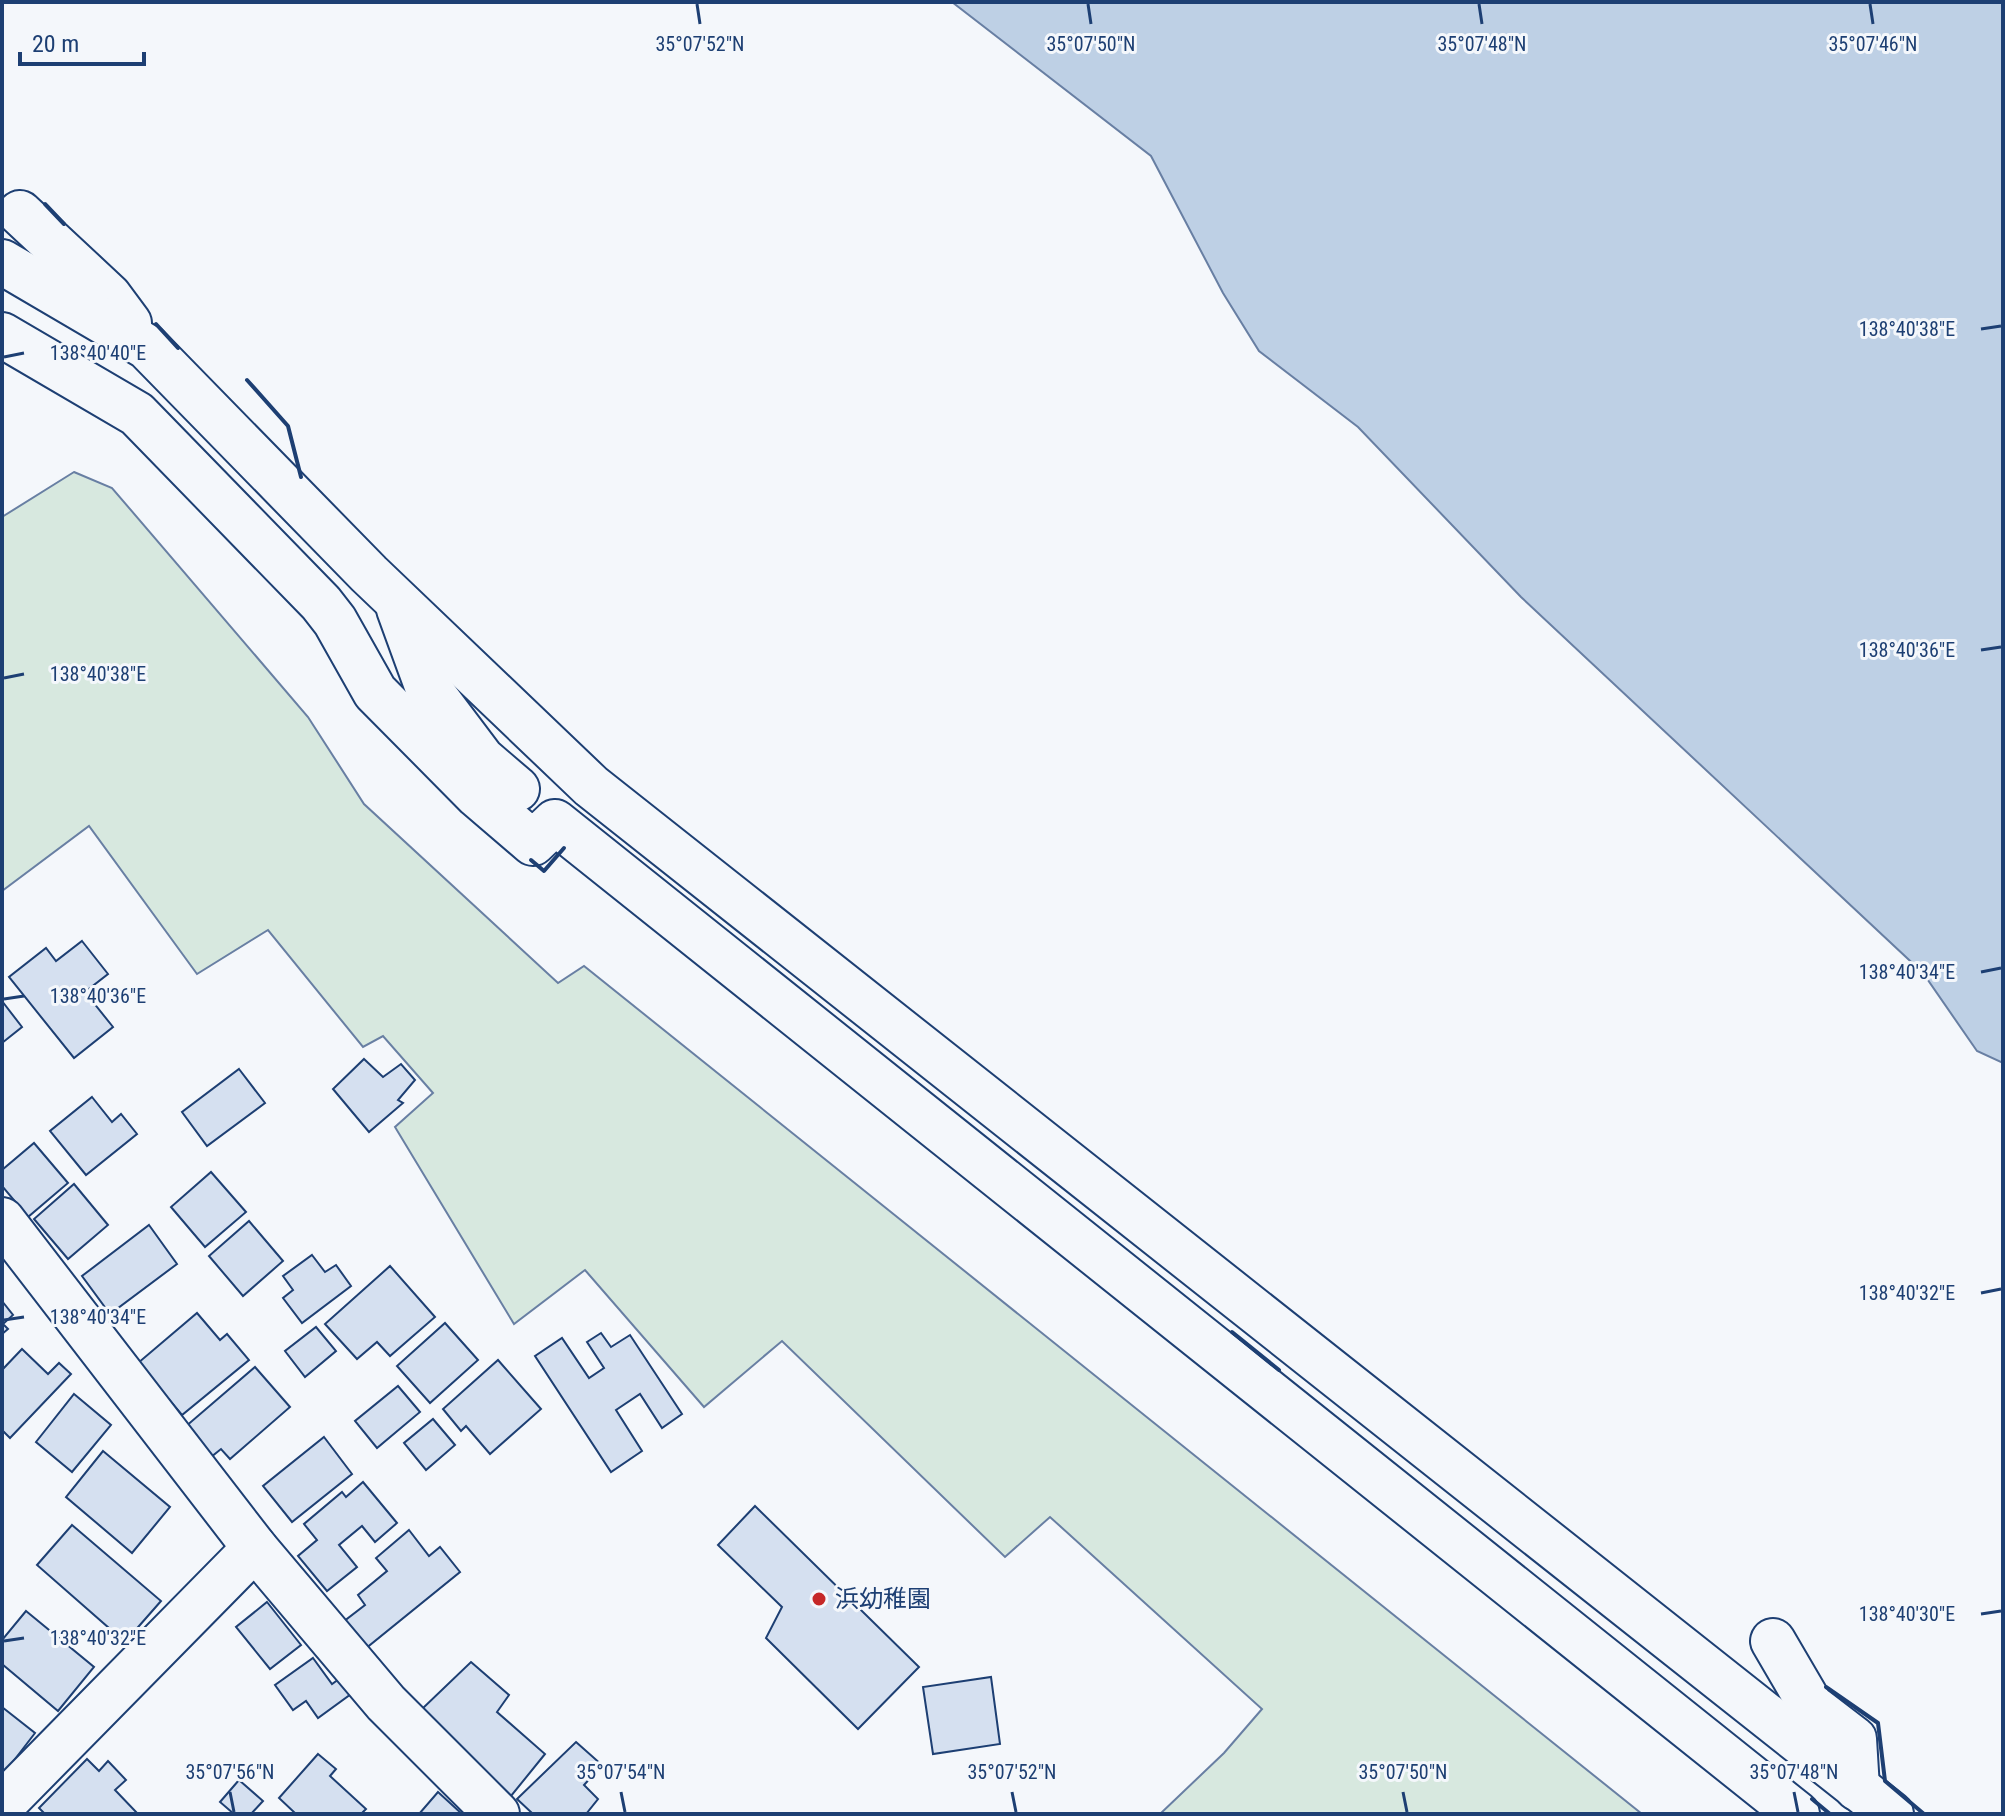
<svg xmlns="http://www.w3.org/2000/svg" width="2005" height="1816" viewBox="0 0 2005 1816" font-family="'Roboto Condensed','Noto Sans JP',sans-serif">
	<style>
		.green { fill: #d7e8df; stroke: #687fa3; stroke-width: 2 }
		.water { fill: #bed0e5; stroke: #687fa3; stroke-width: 2 }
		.building { fill: #d5e0f0; stroke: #1d3f73; stroke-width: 2 }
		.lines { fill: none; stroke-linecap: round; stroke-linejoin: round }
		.minor-casing { stroke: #1d3f73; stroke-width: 48 }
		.minor { stroke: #f4f7fb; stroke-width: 44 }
		.wall { stroke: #1d3f73; stroke-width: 4 }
		.ticks { fill: none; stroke: #1d3f73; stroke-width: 3 }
		.poi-dot { fill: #c62828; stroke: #f4f7fb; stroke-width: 3 }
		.labels { text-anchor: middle; stroke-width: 6; stroke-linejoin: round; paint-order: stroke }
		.poi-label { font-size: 24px; fill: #1d3f73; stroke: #f4f7fb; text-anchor: start }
		.ticks-label { font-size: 20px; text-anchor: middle; fill: #1d3f73; stroke: #f4f7fb; stroke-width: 6; stroke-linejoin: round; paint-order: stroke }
	</style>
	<rect width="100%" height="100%" fill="#f4f7fb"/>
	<!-- green -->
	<polygon class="green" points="74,472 112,488 308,717 364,804 558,983 584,966 1642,1814 1160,1814 1224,1753 1262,1709 1050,1517 1005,1557 782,1341 704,1407 585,1270 514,1324 395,1127 433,1093 383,1036 363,1047 268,930 197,974 89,826 2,891 2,517"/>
	<!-- water -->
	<polygon class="water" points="952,2 2003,2 2003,1063 1977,1051 1923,973 1521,597 1358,427 1259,351 1223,293 1151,156"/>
	<!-- building -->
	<g class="building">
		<polygon points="82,941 108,974 85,992 113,1027 74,1058 9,977 46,948 56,961"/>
		<polygon points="2,1001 22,1027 2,1043"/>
		<polygon points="364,1059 383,1077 401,1064 415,1080 398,1100 403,1103 369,1132 333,1089"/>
		<polygon points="239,1069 265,1103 207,1146 182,1112"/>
		<polygon points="92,1097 112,1122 121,1114 137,1134 86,1175 50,1131"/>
		<polygon points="34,1143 68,1183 28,1217 2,1186 2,1170"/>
		<polygon points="211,1172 246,1212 205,1247 171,1207"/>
		<polygon points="74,1184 108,1225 68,1259 34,1219"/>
		<polygon points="249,1221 283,1261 243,1296 209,1256"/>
		<polygon points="149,1225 177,1264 110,1314 82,1276"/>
		<polygon points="312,1255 325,1272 336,1265 351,1286 302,1323 283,1298 293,1290 283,1276"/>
		<polygon points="390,1266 435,1317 390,1356 377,1342 357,1359 325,1324"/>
		<polygon points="2,1301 13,1315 3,1324 8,1329 2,1334"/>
		<polygon points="197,1313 220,1340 227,1334 249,1360 182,1415 138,1363"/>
		<polygon points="445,1323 478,1360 430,1403 397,1366"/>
		<polygon points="316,1327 336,1351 305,1377 285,1351"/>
		<polygon points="601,1333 611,1347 630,1335 682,1414 662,1428 640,1394 616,1410 642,1451 611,1472 535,1356 562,1338 589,1378 604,1368 587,1342"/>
		<polygon points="22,1349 48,1374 59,1363 71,1374 10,1438 2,1430 2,1370"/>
		<polygon points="498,1360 541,1409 490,1454 466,1426 461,1431 443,1409"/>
		<polygon points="255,1367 290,1407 230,1459 221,1449 211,1457 185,1427"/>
		<polygon points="398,1386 420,1412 377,1448 355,1421"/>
		<polygon points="74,1394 111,1425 72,1472 36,1442"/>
		<polygon points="433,1419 455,1445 426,1470 404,1443"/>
		<polygon points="324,1437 352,1474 292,1522 263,1486"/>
		<polygon points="103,1451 170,1507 132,1553 66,1497"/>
		<polygon points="363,1482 397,1523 375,1542 362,1526 339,1545 357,1567 327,1591 298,1556 317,1540 304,1524 342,1492 346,1497"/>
		<polygon points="755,1506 919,1667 858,1729 766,1638 782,1607 718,1545"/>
		<polygon points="72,1525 161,1601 125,1642 37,1565"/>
		<polygon points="409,1530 429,1556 440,1547 460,1572 365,1649 343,1622 365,1605 358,1595 387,1571 376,1558"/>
		<polygon points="267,1602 301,1645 270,1669 236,1627"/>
		<polygon points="26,1611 94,1667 58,1711 2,1664 2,1640"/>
		<polygon points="313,1658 332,1684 339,1679 351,1694 318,1718 306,1701 293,1710 275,1685"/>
		<polygon points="471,1662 509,1695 497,1712 545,1754 511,1796 422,1709"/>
		<polygon points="991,1677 1000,1744 933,1754 923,1687"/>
		<polygon points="2,1707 35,1733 2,1776"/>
		<polygon points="576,1742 602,1765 584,1785 598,1799 586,1814 533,1814 517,1799"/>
		<polygon points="318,1754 336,1769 330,1776 366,1809 361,1814 296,1814 279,1798"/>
		<polygon points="87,1759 99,1771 108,1761 126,1780 115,1790 138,1814 45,1814 39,1808"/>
		<polygon points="239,1780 263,1801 251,1814 234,1814 220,1802"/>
		<polygon points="438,1792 462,1814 419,1814"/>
	</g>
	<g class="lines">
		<defs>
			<g id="minor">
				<polyline points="20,213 109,296 129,323"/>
				<polyline points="2,262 147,347 369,574 591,786 1891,1814"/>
				<polyline points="2,335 137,414 321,603 335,621 375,692 477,795 533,843 555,822 1797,1814"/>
				<polyline points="399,609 427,686 482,759 517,789"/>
				<polyline points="2,1220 255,1548 386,1703 497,1814"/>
				<polyline points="1773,1641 1811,1706 1854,1739 1857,1788"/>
				<polyline points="2,1805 255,1548"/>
			</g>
		</defs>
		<!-- minor casing -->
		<use href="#minor" class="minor-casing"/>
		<!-- minor -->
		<use href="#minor" class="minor"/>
		<!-- wall -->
		<g class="wall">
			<polyline points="45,204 64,224"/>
			<polyline points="156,324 178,348"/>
			<polyline points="247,380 288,426 301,477"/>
			<polyline points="531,860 544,871 564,848"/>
			<polyline points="1232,1332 1279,1370"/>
			<polyline points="1826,1687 1878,1723 1885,1781 1924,1814"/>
			<polyline points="1812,1799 1830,1814"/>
		</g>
	</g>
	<!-- ticks -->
	<path class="ticks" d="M697 4 700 24M1088 4 1091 24M1479 4 1482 24M1870 4 1873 24M1981 329 2001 326M4 357 24 353M1981 650 2001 647M4 678 24 674M1981 972 2001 968M4 999 24 996M1981 1293 2001 1289M4 1320 24 1317M1981 1614 2001 1611M4 1641 24 1638M230 1792 234 1812M621 1792 625 1812M1012 1792 1016 1812M1403 1792 1407 1812M1794 1792 1798 1812"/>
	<!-- markers -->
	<circle class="poi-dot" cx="819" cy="1599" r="8"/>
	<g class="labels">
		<!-- poi labels -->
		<g class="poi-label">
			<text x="835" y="1607">浜幼稚園</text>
		</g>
	</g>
	<g class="ticks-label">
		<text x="1873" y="51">35°07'46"N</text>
		<text x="700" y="51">35°07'52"N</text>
		<text x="1091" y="51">35°07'50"N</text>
		<text x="1482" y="51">35°07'48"N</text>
		<text x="1907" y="336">138°40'38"E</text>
		<text x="98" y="360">138°40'40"E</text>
		<text x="1907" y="657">138°40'36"E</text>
		<text x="98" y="681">138°40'38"E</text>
		<text x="1907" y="979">138°40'34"E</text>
		<text x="98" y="1003">138°40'36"E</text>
		<text x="1907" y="1300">138°40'32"E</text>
		<text x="98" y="1324">138°40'34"E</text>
		<text x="1907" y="1621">138°40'30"E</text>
		<text x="98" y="1645">138°40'32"E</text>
		<text x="230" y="1779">35°07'56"N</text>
		<text x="621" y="1779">35°07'54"N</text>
		<text x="1012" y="1779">35°07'52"N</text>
		<text x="1403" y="1779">35°07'50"N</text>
		<text x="1794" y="1779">35°07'48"N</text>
	</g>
	<!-- border -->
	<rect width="2005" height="1816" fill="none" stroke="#1d3f73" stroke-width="8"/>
	<!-- scale -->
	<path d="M20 52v12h124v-12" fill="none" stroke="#1d3f73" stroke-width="4"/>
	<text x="32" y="52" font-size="24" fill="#1d3f73" stroke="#f4f7fb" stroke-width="6" paint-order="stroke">20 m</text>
</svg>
